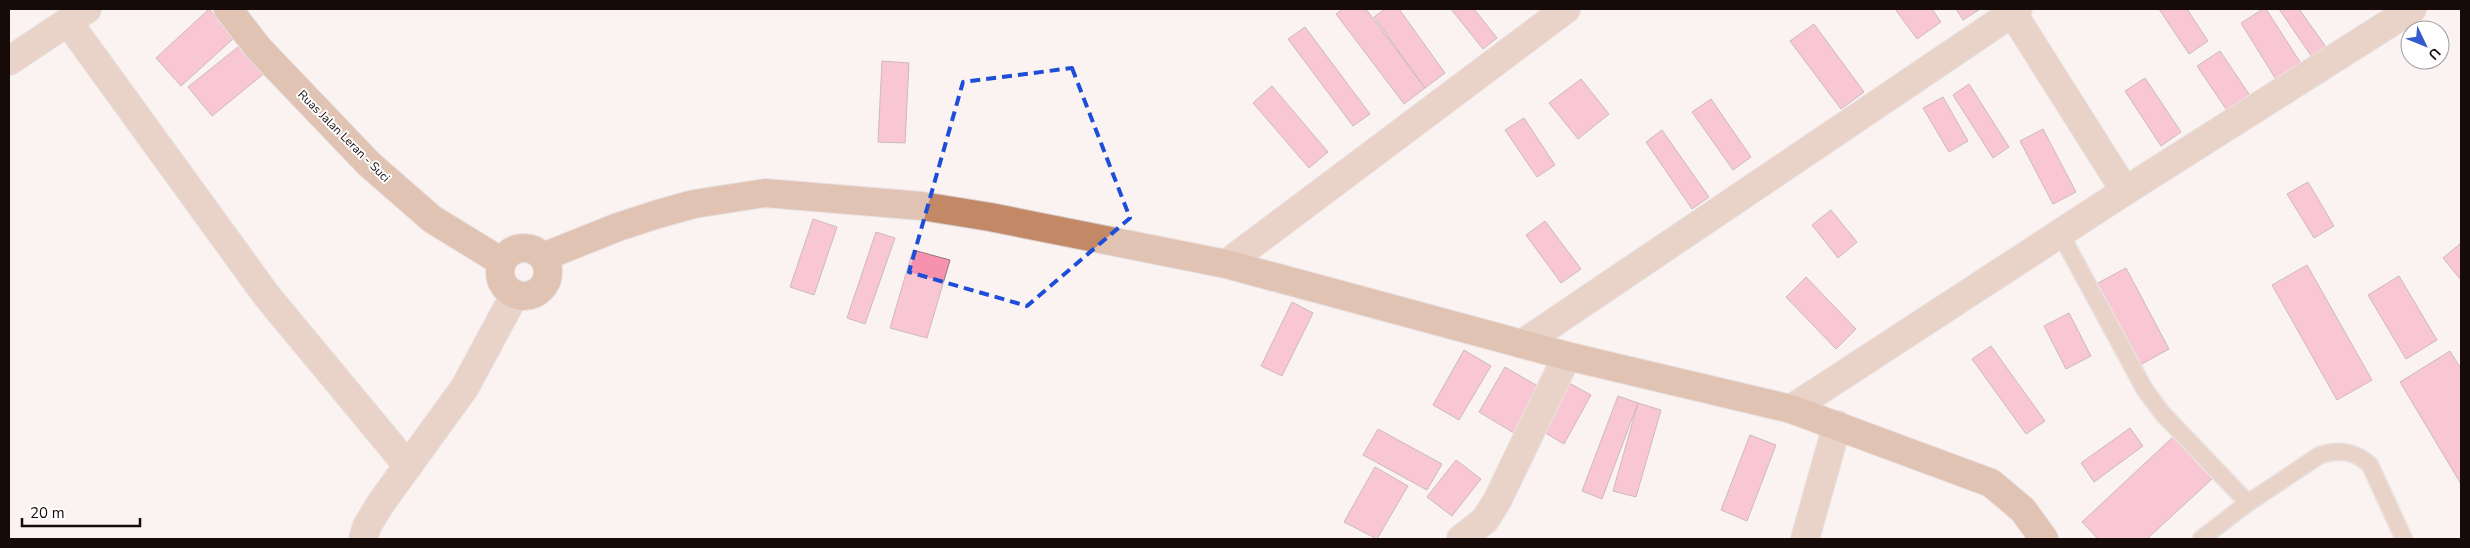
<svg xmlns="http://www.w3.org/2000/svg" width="2470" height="548" viewBox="0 0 2470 548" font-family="'Nunito Sans',sans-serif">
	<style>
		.building { fill: #f792ae; stroke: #95757d }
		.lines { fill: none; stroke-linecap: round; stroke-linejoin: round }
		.service-casing { stroke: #d6cecd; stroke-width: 19 }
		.minor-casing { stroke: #d6cecd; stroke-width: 30 }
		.secondary-casing { stroke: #d6cecd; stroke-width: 30 }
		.service { stroke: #d5ad96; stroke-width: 16 }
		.minor { stroke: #d5ad96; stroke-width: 28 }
		.secondary { stroke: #c38967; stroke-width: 28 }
		.marked { fill: none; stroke: #1d4ed8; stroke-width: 4; stroke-dasharray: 10 6; stroke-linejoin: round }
		.labels { text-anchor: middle; stroke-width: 4; stroke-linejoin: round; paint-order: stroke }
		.street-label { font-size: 12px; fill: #170b0a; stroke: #fff }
	</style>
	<rect width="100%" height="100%" fill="#faf3f2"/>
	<!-- building -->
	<g class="building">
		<polygon points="209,9 234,38 181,86 156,58"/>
		<polygon points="1343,9 1366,9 1425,88 1404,104 1336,14"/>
		<polygon points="1385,9 1399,9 1445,73 1425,88 1374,17"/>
		<polygon points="1451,9 1474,9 1497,38 1483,49"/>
		<polygon points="1895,9 1932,9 1941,22 1917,39"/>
		<polygon points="1956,9 1980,9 1963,20"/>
		<polygon points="2159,9 2187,9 2208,41 2189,54"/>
		<polygon points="2263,9 2266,9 2302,65 2277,81 2241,23"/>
		<polygon points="2279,9 2299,9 2326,47 2312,57"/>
		<polygon points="1814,24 1864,92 1841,109 1790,41"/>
		<polygon points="1305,27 1370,114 1353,126 1288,39"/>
		<polygon points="243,43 266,72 212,116 188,87"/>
		<polygon points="2220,51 2251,97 2228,112 2197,66"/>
		<polygon points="882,61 909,63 905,143 878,142"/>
		<polygon points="2145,78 2181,132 2161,146 2125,91"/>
		<polygon points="1581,79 1609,114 1578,139 1549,103"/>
		<polygon points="1969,84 2009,147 1993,158 1953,95"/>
		<polygon points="1272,86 1328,152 1309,168 1253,103"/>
		<polygon points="1943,97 1968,141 1949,152 1923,108"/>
		<polygon points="1711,99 1751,157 1733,170 1692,112"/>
		<polygon points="1524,118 1555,165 1537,177 1505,130"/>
		<polygon points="2043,129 2076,192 2053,204 2020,141"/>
		<polygon points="1662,130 1709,197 1692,209 1646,142"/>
		<polygon points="2308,182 2334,226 2314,238 2287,194"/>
		<polygon points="1831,210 1857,242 1838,258 1812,225"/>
		<polygon points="813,219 837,227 814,295 790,287"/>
		<polygon points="1545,221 1581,269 1561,283 1526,235"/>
		<polygon points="876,232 895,238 865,324 847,318"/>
		<polygon points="2461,243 2461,280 2443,258"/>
		<polygon points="913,250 950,260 927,338 890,328"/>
		<polygon points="2307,265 2372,380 2337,400 2272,285"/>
		<polygon points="2126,268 2169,349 2140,365 2096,284"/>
		<polygon points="2399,276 2437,340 2406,359 2368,295"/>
		<polygon points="1806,277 1856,329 1836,349 1786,297"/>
		<polygon points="1292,302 1313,313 1282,376 1261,366"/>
		<polygon points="2069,313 2091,356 2066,369 2044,326"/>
		<polygon points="1991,346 2045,421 2026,434 1972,359"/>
		<polygon points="1464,350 1491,366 1459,420 1433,405"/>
		<polygon points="2450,351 2461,369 2461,484 2400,382"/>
		<polygon points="1505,367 1541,388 1514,433 1479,412"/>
		<polygon points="1569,383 1591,395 1564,444 1542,431"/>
		<polygon points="1618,396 1638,403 1602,499 1582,491"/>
		<polygon points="1638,403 1661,410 1636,497 1613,491"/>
		<polygon points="2130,428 2143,446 2094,482 2081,463"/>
		<polygon points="1378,429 1442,464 1427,490 1363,455"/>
		<polygon points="1750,435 1776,445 1747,521 1721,510"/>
		<polygon points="2174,436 2213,478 2147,539 2098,539 2082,522"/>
		<polygon points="1456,460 1481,479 1452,516 1427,497"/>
		<polygon points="1375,467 1408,486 1377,539 1344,522"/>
	</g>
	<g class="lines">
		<defs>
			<g id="service">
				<polyline points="2060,233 2145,390 2163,414 2248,503"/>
				<path d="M2201 539 2248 503 2320 455C2340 449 2355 451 2370 465L2404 539"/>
			</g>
			<g id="minor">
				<polyline points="2010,9 2125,191"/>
				<polyline points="68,22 267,296 408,466"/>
				<polyline points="9,61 87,9"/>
				<polyline points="1226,264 1566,9"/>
				<polyline points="1522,344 2018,9"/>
				<polyline points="1791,409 2125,191 2412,9"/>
				<polyline points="363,539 367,526 381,503 465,387 515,294"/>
				<polyline points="1461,539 1485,520 1497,501 1567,356"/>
				<polyline points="1805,539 1837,425"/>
			</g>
			<g id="secondary">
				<polyline points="228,9 259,49 369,164 432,219 502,262"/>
				<circle cx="524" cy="272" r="24"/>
				<polyline points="543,257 618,227 658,214 694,204 765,193 922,206 990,217 1226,264 1567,356 1791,409 1991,483 2023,510 2044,539"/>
			</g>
		</defs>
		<!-- service casing -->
		<use href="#service" class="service-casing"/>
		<!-- minor casing -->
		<use href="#minor" class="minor-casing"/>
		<!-- secondary casing -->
		<use href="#secondary" class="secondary-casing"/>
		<!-- service -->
		<use href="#service" class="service"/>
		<!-- minor -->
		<use href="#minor" class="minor"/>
		<!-- secondary -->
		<use href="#secondary" class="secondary"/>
	</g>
	<!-- marked area -->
	<path d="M0 0H2470V548H0ZM1072 68 1130 218 1027 306 909 272 963 82Z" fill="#faf3f2" fill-opacity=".55" fill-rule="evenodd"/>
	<path class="marked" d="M1072 68 1130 218 1027 306 909 272 963 82Z"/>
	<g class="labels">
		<!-- street labels -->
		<g class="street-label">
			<text transform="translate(344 136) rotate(45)" y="4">Ruas Jalan Leran - Suci</text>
		</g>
	</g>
	<!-- border -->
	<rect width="2470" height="548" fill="none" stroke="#170b0a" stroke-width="20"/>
	<!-- north arrow -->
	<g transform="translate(2425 45) rotate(133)"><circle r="24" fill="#ffffff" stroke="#a29d9d"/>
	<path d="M0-4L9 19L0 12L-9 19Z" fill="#345ccc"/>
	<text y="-8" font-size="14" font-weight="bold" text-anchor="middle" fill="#170b0a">U</text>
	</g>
	<!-- scale -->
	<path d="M22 518v8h118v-8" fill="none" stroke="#170b0a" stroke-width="2.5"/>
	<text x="30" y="518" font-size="15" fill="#170b0a" stroke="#ffffff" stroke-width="4" paint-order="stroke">20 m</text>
</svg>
